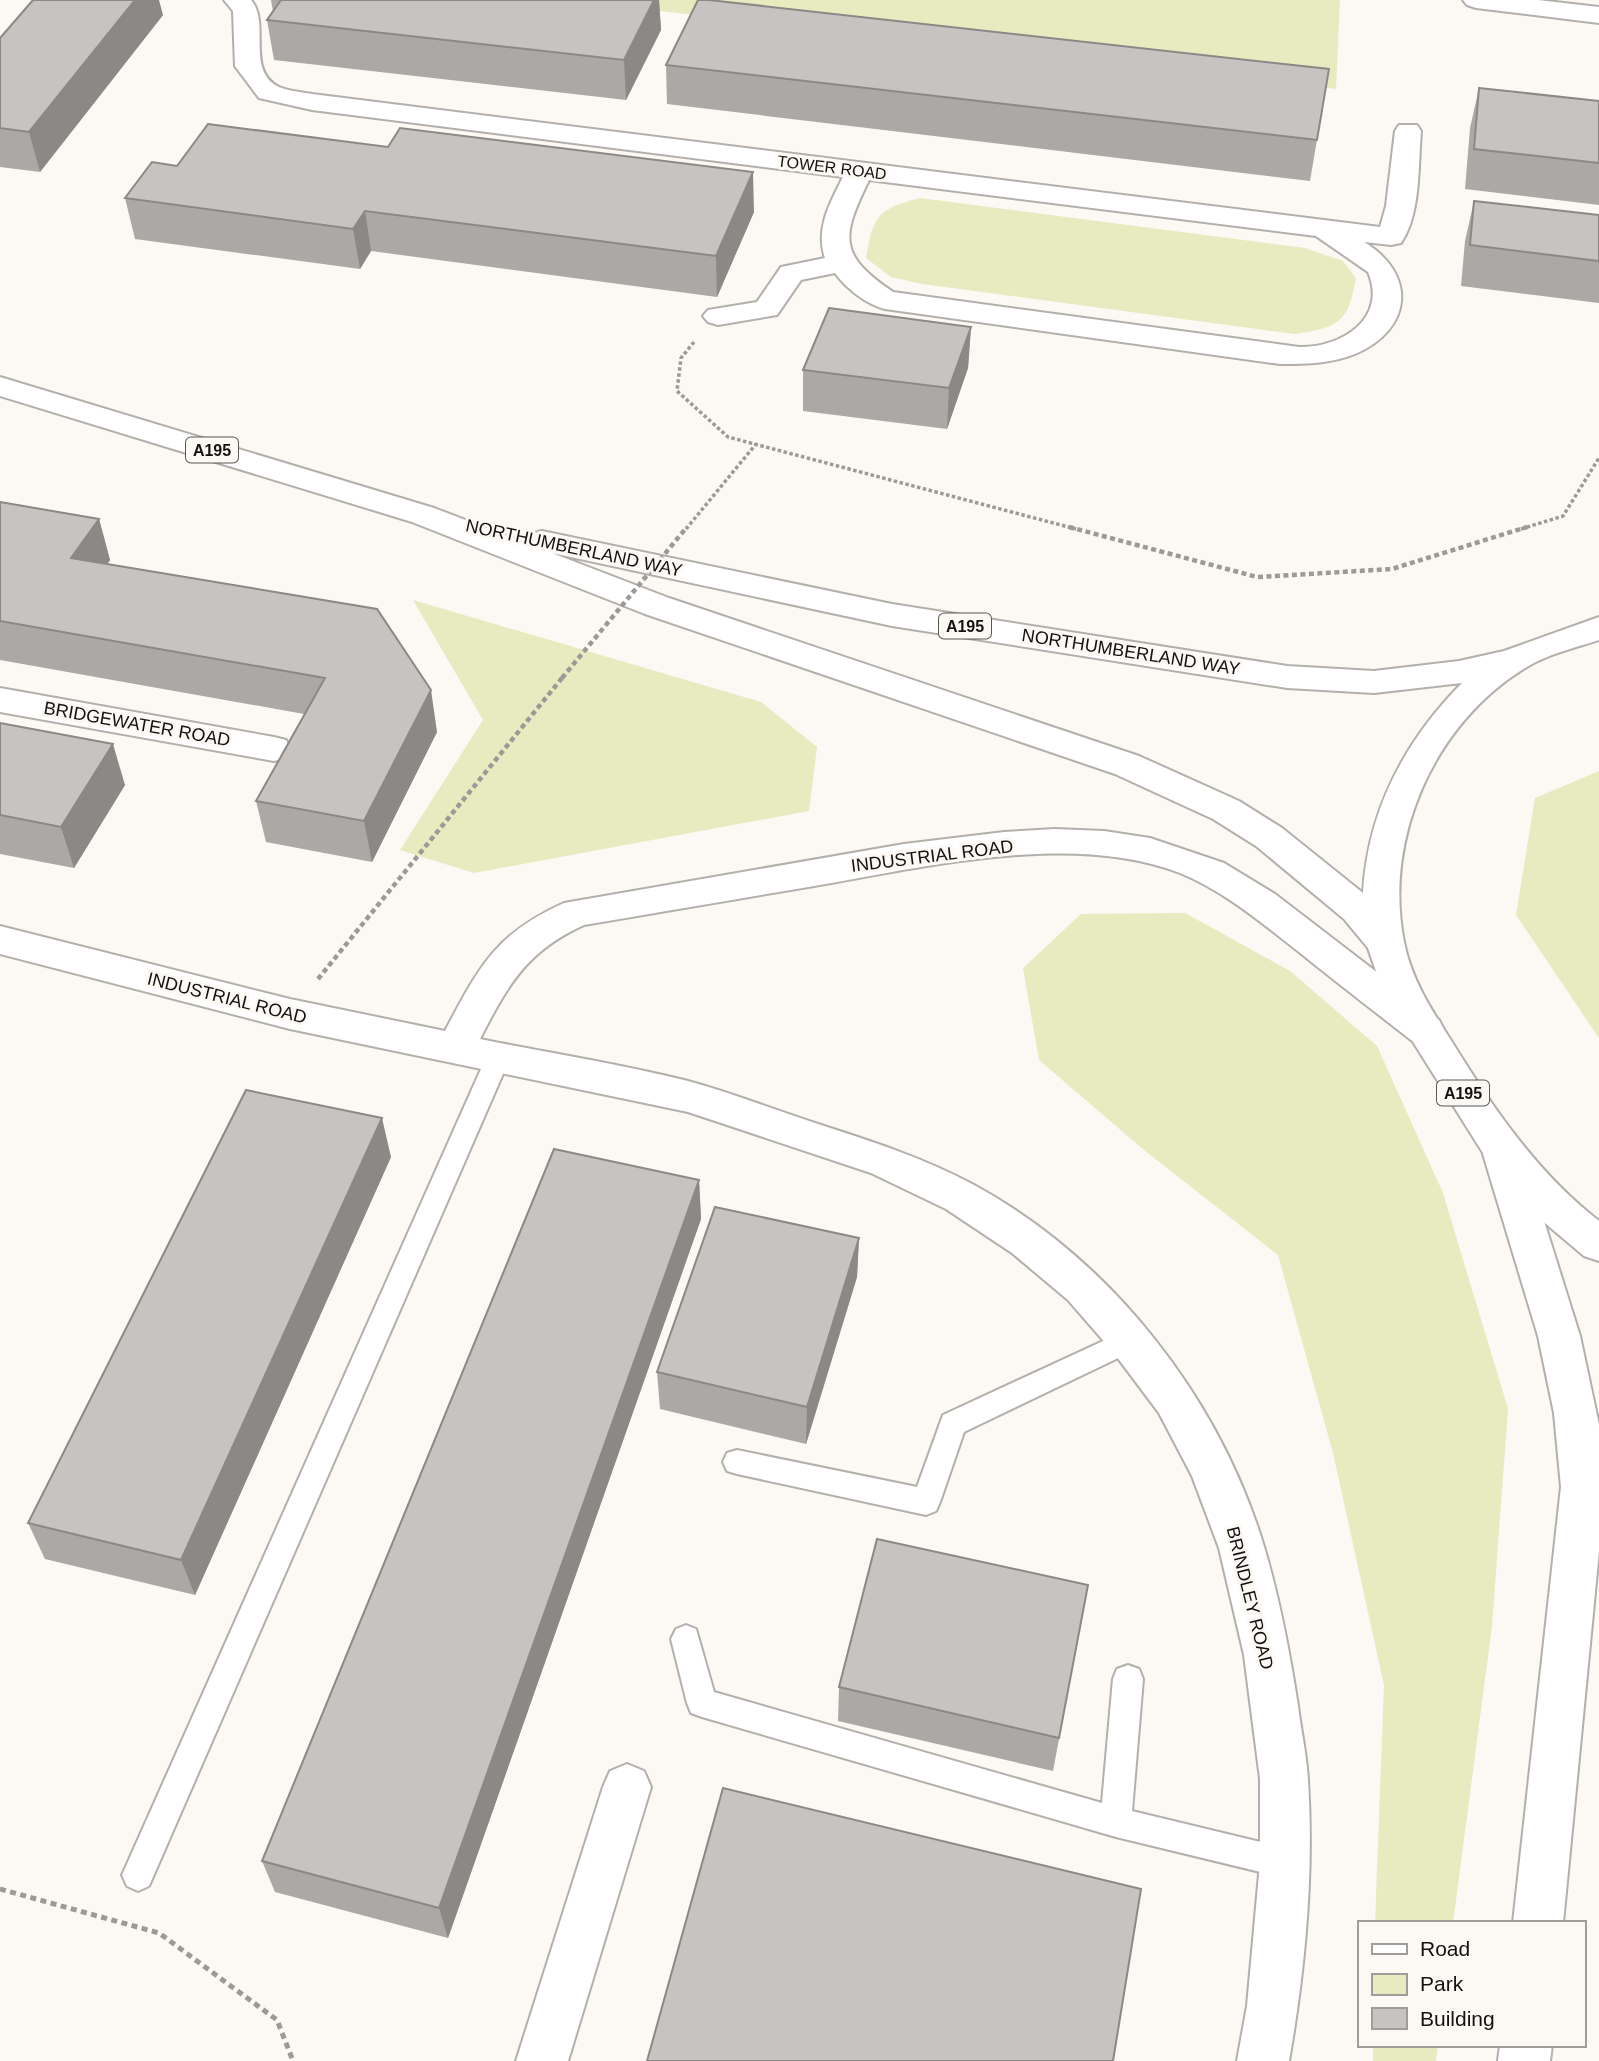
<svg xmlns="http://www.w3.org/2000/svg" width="1599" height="2061" viewBox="0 0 1599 2061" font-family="Helvetica,sans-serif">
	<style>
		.green { fill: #e6ebc0 }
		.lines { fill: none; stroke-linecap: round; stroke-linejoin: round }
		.lane-casing { stroke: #b3b0ac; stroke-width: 4 }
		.street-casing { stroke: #b3b0ac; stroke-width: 4 }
		.primary-casing { stroke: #b3b0ac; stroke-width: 4 }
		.highway-casing { stroke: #b3b0ac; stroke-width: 4 }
		.path-far2 { stroke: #9c9996; stroke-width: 3.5; stroke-dasharray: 3.5 2.5; stroke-linecap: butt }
		.path-far1 { stroke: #9c9996; stroke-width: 4.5; stroke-dasharray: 5 3.5; stroke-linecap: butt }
		.path { stroke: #9c9996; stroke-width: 5; stroke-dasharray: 6 4.5; stroke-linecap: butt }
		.lane { fill: #fff; fill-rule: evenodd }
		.street { fill: #fff; fill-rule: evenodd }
		.primary { fill: #fff; fill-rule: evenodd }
		.highway { fill: #fff; fill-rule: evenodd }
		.path-bridge-far1 { stroke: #9c9996; stroke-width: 3.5; stroke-dasharray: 3.5 2.5; stroke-linecap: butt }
		.path-bridge { stroke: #9c9996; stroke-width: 4.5; stroke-dasharray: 5 3.5; stroke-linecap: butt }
		.wall { fill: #aba8a5 }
		.shaded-wall { fill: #8b8886 }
		.building { fill: #c7c3c0; stroke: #8b8886; stroke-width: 2 }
		.labels { text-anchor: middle; stroke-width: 6; stroke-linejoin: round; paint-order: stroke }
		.far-street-label { font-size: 16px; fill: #131211; stroke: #fcf8f4 }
		.shield { fill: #fcf8f4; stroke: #595755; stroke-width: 2 }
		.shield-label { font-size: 16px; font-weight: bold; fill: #131211 }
		.street-label { font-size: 18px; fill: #131211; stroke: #fcf8f4 }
	</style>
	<rect width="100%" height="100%" fill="#fcf8f4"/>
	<!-- green -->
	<g class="green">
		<polygon points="565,0 1340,0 1336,89"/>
		<path d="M920 198 1305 248 1343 261 1356 278C1348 323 1339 327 1295 334L922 284 891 277 866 258C873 215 878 209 920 198Z"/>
		<polygon points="413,600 761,702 817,747 809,811 474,873 400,850 483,720"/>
		<polygon points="1599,771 1599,1038 1516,915 1535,798"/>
		<polygon points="1185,913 1290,971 1377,1046 1443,1193 1508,1409 1492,1626 1453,1923 1375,1923 1384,1685 1333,1453 1278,1255 1144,1150 1039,1060 1023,968 1081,914"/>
		<polygon points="1373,2045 1438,2045 1436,2061 1373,2061"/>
	</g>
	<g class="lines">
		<defs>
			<g id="lane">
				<polygon points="497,1050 506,1053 509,1060 149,1886 138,1891 127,1886 122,1875 127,1864 485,1060 488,1053"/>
				<polygon points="1129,1329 1139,1332 1143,1340 1139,1348 964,1432 940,1502 936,1511 926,1515 737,1474 727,1471 723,1462 727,1453 737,1450 917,1487 943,1415"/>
				<polygon points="686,1625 696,1629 714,1692 1102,1803 1113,1679 1117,1669 1128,1665 1139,1669 1143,1679 1132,1811 1285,1848 1296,1852 1301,1863 1296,1874 1285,1878 1116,1837 702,1717 691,1713 687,1703 671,1639 676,1629"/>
			</g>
			<g id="street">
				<path d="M224 0H251C271 23 245 70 279 87 288 91 302 92 312 94L1380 227 1386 206 1395 131 1399 125H1417L1421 131C1418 165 1421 214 1401 243L1391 245 1364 242C1417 274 1413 329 1355 354 1330 364 1306 364 1280 364L885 309C866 304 847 289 835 273L801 280 777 315 718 325 708 322 703 316 708 310 757 302 781 267 825 258C815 229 830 203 843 177L312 110 259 98 235 66 233 11ZM869 180 1316 236 1368 272C1388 319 1341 348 1299 347L893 292C838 255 841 237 869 180Z"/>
				<polygon points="1463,0 1538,0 1599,7 1599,23 1476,8 1467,5"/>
				<polygon points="0,688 274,737 286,740 291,749 286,758 274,761 0,712"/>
				<path d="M1055 829 1104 831 1150 838 1224 863 1275 894 1439 1020 1444 1030 1439 1040 1425 1045 1411 1040C1374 1011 1336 982 1299 952 1262 923 1224 891 1180 873 1072 831 925 867 814 886 737 899 660 912 584 925 527 951 508 984 480 1039 549 1053 620 1064 688 1081 732 1093 775 1110 818 1124 871 1141 924 1158 974 1185 1112 1260 1221 1400 1265 1550 1280 1601 1290 1654 1298 1706 1301 1731 1307 1756 1308 1781 1314 1874 1305 1970 1289 2061H1237L1247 2006 1260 1863V1779L1244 1655 1219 1548 1192 1476 1159 1413 1114 1353 1068 1300 1012 1253 946 1209 871 1173 688 1112 290 1029 0 954V926L290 999 445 1031C479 967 495 934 564 903L904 844 1004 832Z"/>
				<polygon points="627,1764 644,1771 651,1787 568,2061 516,2061 603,1787 610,1771"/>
			</g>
			<path id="primary" d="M0 377 434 508 528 544 526 541 531 534 542 531 892 604 1287 666 1374 671 1459 661 1504 651 1599 617V640C1574 648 1548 654 1525 668 1435 723 1383 838 1404 942 1411 979 1432 1011 1452 1042 1493 1108 1537 1173 1599 1221V1261L1584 1256 1539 1218 1483 1153 1398 1018 1377 974 1368 948 1344 919 1256 846 1213 819 1115 774 645 614 412 522 0 396ZM552 553 892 626 1287 688 1374 693 1462 683C1404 742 1368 810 1363 893L1282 828 1239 801 1139 756 669 598Z"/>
			<g id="highway">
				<polygon points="1503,1138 1517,1143 1523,1154 1580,1336 1599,1425 1599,1551 1563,1923 1513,1923 1561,1487 1554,1413 1538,1336 1483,1154 1489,1143"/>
				<polygon points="1500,2045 1552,2045 1550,2061 1498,2061"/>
			</g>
		</defs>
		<!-- lane casing -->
		<use href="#lane" class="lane-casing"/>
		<!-- street casing -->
		<use href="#street" class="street-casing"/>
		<!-- primary casing -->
		<use href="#primary" class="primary-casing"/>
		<!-- highway casing -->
		<use href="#highway" class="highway-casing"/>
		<!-- path-far2 -->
		<g class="path-far2">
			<polyline points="694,342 681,358 677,391 728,437 1076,529"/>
			<polyline points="1521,529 1563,516 1599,458"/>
		</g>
		<!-- path-far1 -->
		<g class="path-far1">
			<polyline points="1069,527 1257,577 1392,569 1527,527"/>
			<polyline points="318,979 562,678"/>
		</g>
		<!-- path -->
		<polyline class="path" points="0,1889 159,1933 277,2020 293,2061"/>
		<!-- lane -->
		<use href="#lane" class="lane"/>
		<!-- street -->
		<use href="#street" class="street"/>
		<!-- primary -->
		<use href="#primary" class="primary"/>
		<!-- highway -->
		<use href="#highway" class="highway"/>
		<!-- path-bridge-far1 -->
		<polyline class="path-bridge-far1" points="686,529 756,444"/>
		<!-- path-bridge -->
		<polyline class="path-bridge" points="562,678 687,527"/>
	</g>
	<!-- wall -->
	<g class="wall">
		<polygon points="271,0 659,0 661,30 626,100 274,60 267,20 273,12"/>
		<polygon points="163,15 40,172 0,167 0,38"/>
		<polygon points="666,65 1329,69 1310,181 667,104"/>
		<polygon points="1479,88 1599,101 1599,205 1465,189 1470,128"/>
		<polygon points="177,166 754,212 717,297 371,251 360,269 135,239 125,198"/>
		<polygon points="1474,201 1599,215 1599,303 1461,286 1465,241"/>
		<polygon points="971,327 968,368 947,429 803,411 803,370"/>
		<polygon points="0,502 99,519 110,560 107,564 437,732 372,862 266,842 256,801 304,714 0,660"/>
		<polygon points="0,723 125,785 74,868 0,854"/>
		<polygon points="391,1157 195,1595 45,1559 28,1523"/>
		<polygon points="699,1180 701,1219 448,1938 275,1892 262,1861"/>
		<polygon points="859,1238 857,1277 806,1444 660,1409 657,1372"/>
		<polygon points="1088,1585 1053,1771 838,1721 839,1687"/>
	</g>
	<!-- shaded-wall -->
	<g class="shaded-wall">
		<polygon points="135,0 159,0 163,15 40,172 29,132"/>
		<polygon points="654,0 659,0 661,30 626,100 624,60"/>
		<polygon points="753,172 754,212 717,297 716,256"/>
		<polygon points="365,211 371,251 360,269 353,229"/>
		<polygon points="971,327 968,368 947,429 949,388"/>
		<polygon points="99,519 110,560 83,599 71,558"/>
		<polygon points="431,690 437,732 372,862 364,821"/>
		<polygon points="113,744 125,785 74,868 61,827"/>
		<polygon points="382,1118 391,1157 195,1595 181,1560"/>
		<polygon points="699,1180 701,1219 448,1938 439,1908"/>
		<polygon points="859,1238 857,1277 806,1444 807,1407"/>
	</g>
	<!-- building -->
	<g class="building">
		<polygon points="33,0 135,0 29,132 0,128 0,38"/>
		<polygon points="281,0 654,0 624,60 267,20"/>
		<polygon points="698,0 709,0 1329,69 1317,140 666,65"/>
		<polygon points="1479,88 1599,101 1599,163 1474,149"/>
		<polygon points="208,124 388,147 400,128 753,172 716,256 365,211 353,229 125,198 152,162 177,166"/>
		<polygon points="1474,201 1599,215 1599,261 1470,245"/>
		<polygon points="829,308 971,327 949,388 803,370"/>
		<polygon points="0,502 99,519 71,558 377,609 431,690 364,821 256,801 325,678 0,621"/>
		<polygon points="0,723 113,744 61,827 0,815"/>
		<polygon points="246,1090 382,1118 181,1560 28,1523"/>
		<polygon points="554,1149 699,1180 439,1908 262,1861"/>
		<polygon points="715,1207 859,1238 807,1407 657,1372"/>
		<polygon points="877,1539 1088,1585 1059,1738 839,1687"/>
		<polygon points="723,1788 1141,1889 1113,2061 647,2061"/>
	</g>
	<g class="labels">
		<!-- far-street labels -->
		<g class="far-street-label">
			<text transform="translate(832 167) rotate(7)" y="6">TOWER ROAD</text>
		</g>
		<!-- shield labels -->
		<g class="shield">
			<rect x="186" y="437.5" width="52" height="25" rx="5"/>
			<rect x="939" y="613.5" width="52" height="25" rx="5"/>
			<rect x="1437" y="1080.5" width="52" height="25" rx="5"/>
		</g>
		<g class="shield-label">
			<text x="212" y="456">A195</text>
			<text x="965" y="632">A195</text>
			<text x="1463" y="1099">A195</text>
		</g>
		<!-- street labels -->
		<g class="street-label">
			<text transform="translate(574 548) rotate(12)" y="6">NORTHUMBERLAND WAY</text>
			<text transform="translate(1131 652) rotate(9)" y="6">NORTHUMBERLAND WAY</text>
			<text transform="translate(137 724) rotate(10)" y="6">BRIDGEWATER ROAD</text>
			<text transform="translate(932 856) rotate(-7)" y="6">INDUSTRIAL ROAD</text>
			<text transform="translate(227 998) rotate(14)" y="6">INDUSTRIAL ROAD</text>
			<text transform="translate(1250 1598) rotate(76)" y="6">BRINDLEY ROAD</text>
		</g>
	</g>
	<!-- legend -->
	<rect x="1358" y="1921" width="228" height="126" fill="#fcf8f4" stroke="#9f9c99" stroke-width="2"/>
	<rect x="1372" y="1944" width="35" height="10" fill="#ffffff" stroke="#9f9c99" stroke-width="2"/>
	<text x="1420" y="1956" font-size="21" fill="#131211">Road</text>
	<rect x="1372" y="1974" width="35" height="21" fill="#e6ebc0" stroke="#9f9c99" stroke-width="2"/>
	<text x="1420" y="1991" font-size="21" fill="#131211">Park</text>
	<rect x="1372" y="2008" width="35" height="21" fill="#c7c3c0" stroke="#9f9c99" stroke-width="2"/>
	<text x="1420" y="2026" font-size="21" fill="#131211">Building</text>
</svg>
